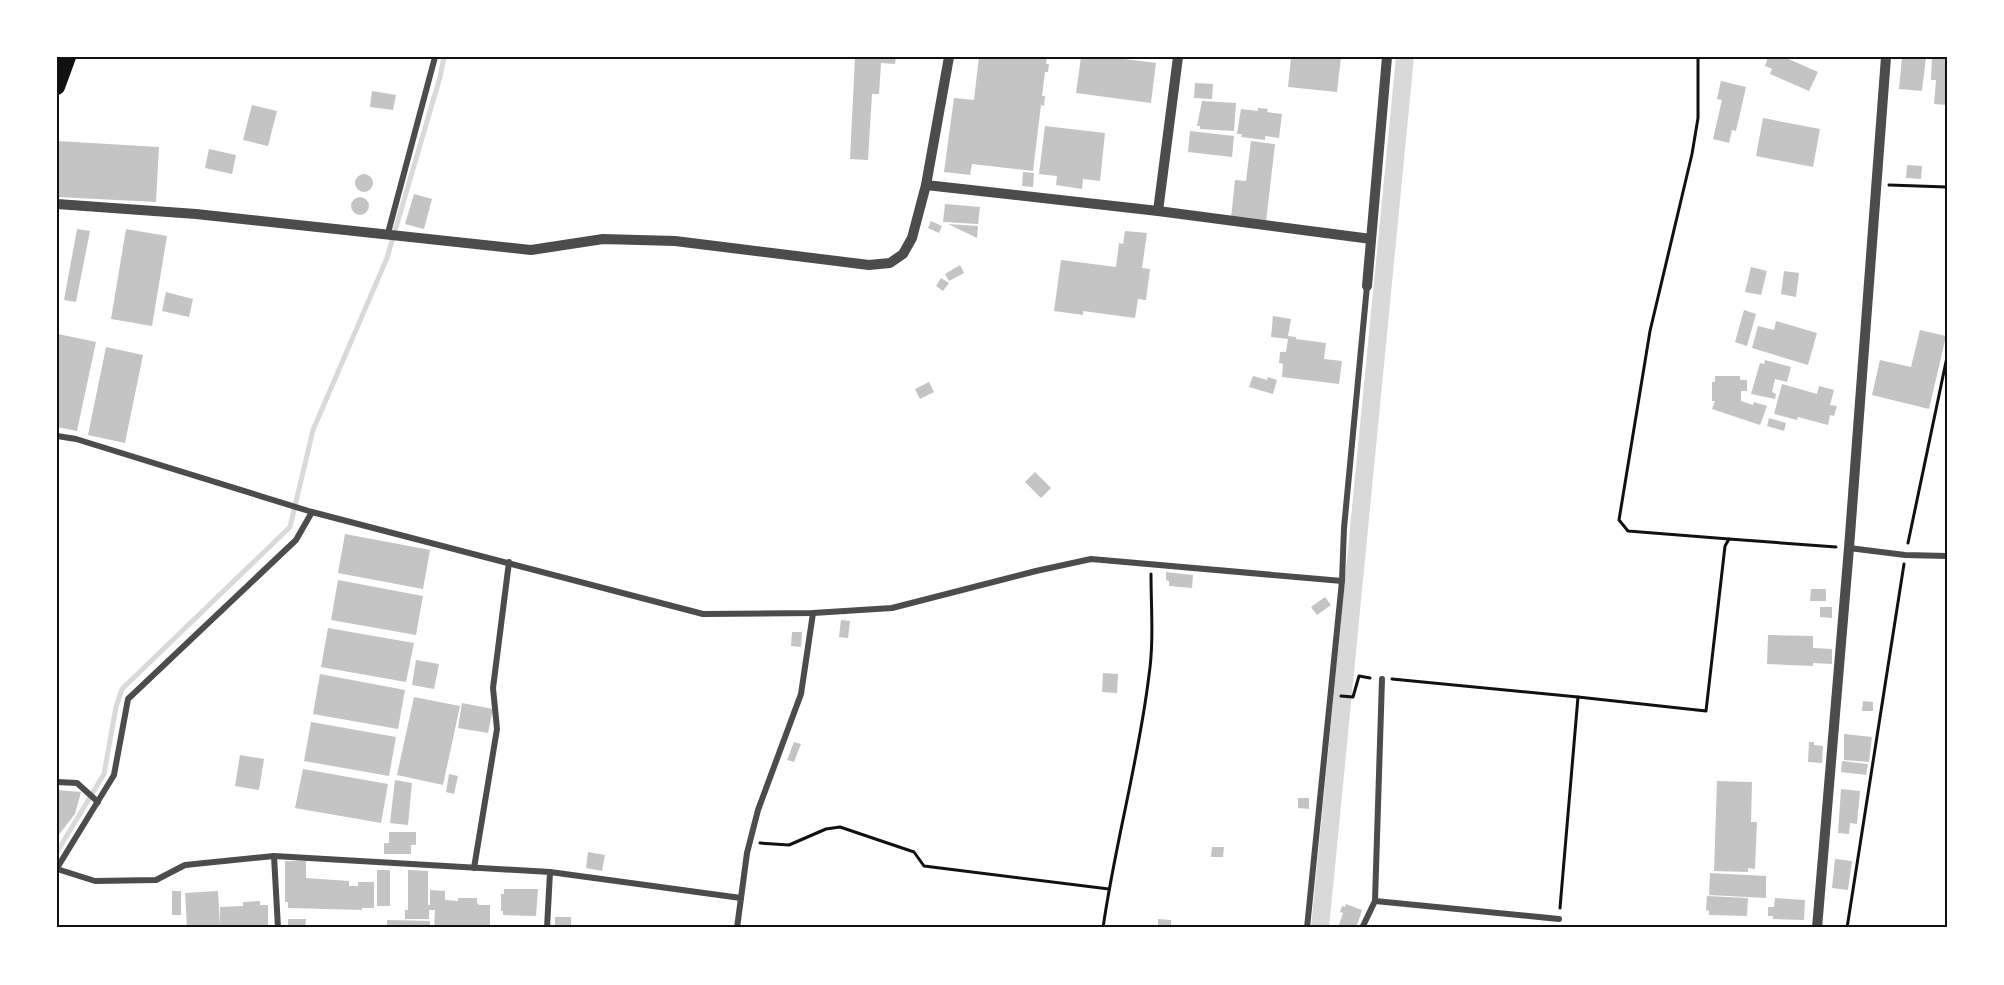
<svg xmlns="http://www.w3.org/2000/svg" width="2004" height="985" viewBox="0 0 2004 985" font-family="Jost,sans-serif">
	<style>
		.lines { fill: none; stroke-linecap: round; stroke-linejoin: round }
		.stream { stroke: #d9d9d9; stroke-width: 5 }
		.canal { stroke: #d9d9d9; stroke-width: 18 }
		.building { fill: #c4c4c4 }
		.path { stroke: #111; stroke-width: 3 }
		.minor { stroke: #4c4c4c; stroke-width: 6 }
		.tertiary { stroke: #4c4c4c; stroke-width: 10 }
		.trunk { stroke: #111; stroke-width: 16 }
		.neatline { fill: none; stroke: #111; stroke-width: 2 }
	</style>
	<rect width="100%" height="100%" fill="#fff"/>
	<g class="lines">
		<!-- stream -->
		<polyline class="stream" points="57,852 104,774 116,707 122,689 290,527 313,430 387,258 440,77 444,57"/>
		<!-- canal -->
		<polyline class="canal" points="1320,928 1405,57"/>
	</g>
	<!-- building -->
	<g class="building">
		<polygon points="855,57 896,57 895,64 881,63 879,94 872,94 868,160 850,159"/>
		<polygon points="979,57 1047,57 1046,64 1049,64 1048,72 1045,72 1042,96 1045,96 1044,106 1041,105 1033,171 972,164 970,175 944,172 954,98 974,100"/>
		<polygon points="1081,57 1109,57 1156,63 1151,103 1076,93"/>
		<polygon points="1291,57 1341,57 1337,92 1288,87"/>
		<polygon points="1768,57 1784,57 1818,72 1809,91 1770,74 1772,69 1765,66"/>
		<polygon points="1902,57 1926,57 1922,91 1899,89"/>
		<polygon points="1932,57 1947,57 1947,105 1934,104 1936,80 1931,80"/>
		<polygon points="1721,81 1746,87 1736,131 1732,130 1729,143 1713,139 1722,100 1717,99"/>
		<polygon points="1195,83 1213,84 1212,99 1194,98"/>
		<polygon points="372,91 396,95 393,110 370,107"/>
		<polygon points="1202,101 1236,103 1234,131 1200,129 1200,126 1197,126"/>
		<polygon points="252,105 277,111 268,146 243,140"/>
		<polygon points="1258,108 1268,109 1267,112 1282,114 1279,138 1265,136 1265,140 1241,137 1242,134 1237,134 1241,109 1258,111"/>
		<polygon points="1763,118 1820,129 1813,167 1756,156"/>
		<polygon points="1045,126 1105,133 1100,181 1083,179 1082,189 1056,185 1057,176 1039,174"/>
		<polygon points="1190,131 1234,136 1232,157 1188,152"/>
		<polygon points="57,141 159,147 156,202 57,197"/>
		<polygon points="1251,141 1275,144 1266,222 1231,218 1235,180 1246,181"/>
		<polygon points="209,149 236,155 232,174 205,168"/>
		<polygon points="1907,165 1922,166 1921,179 1906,178"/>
		<polygon points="1023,172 1034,173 1033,187 1022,186"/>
		<circle cx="364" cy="183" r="9"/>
		<polygon points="414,194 432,199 424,229 405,224"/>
		<circle cx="360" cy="206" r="9"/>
		<polygon points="945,204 980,207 978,224 943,222"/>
		<polygon points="931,221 942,226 939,233 928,228"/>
		<polygon points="948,224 978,226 977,238"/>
		<polygon points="77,229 90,231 76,302 64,300"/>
		<polygon points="126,229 167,236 152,326 111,319"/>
		<polygon points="1125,231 1147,233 1142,268 1150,269 1146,300 1138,299 1135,318 1083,311 1083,315 1054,311 1061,260 1116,267 1119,243 1123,244"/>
		<polygon points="960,265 964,273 949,281 945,274"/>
		<polygon points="1751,267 1767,271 1761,295 1745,292"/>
		<polygon points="1784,271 1799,273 1796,297 1781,294"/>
		<polygon points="941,278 949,283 943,291 936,286"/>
		<polygon points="166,292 193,299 189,317 162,311"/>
		<polygon points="1744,310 1756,314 1747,346 1735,342"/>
		<polygon points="1273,316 1291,319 1288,336 1296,337 1296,339 1326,343 1324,359 1342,361 1339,384 1282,377 1283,364 1279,363 1280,352 1286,352 1288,339 1271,337"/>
		<polygon points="1776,321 1817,333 1808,365 1752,348 1758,326 1774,330"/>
		<polygon points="1920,330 1946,336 1929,409 1872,395 1880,360 1911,367"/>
		<polygon points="58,334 96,342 77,431 57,427"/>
		<polygon points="106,347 143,355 125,443 88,435"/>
		<polygon points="1765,360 1791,367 1787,382 1775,379 1772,392 1776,394 1775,399 1751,394 1760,363 1764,364"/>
		<polygon points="1253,376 1267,380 1268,377 1277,380 1273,394 1249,387"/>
		<polygon points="1715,376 1740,376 1740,380 1747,380 1747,391 1741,391 1741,401 1753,405 1754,402 1767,406 1760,425 1712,409 1715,401 1712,401 1712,382 1715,382"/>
		<polygon points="929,382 934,392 920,399 915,389"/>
		<polygon points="1782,384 1817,394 1819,386 1834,390 1830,405 1837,406 1834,416 1830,415 1828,425 1798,417 1797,420 1774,414"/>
		<polygon points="1769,418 1786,423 1784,431 1767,426"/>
		<polygon points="1035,472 1051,488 1041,498 1025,482"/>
		<polygon points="345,534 430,550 423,589 338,573"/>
		<polygon points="1166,572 1193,575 1192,588 1169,586 1169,581 1166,580"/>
		<polygon points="338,580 423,596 416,635 331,620"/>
		<polygon points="1811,589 1826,589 1826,601 1810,601"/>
		<polygon points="1325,597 1331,605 1317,615 1311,607"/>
		<polygon points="1820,607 1832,607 1832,618 1820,617"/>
		<polygon points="841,620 850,621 848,638 839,637"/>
		<polygon points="328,628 414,643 406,682 321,667"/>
		<polygon points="792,632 802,632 801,647 791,646"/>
		<polygon points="1768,635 1813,636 1813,648 1832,649 1832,664 1813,663 1813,666 1767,664"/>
		<polygon points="416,660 439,664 434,689 412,685"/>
		<polygon points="1103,673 1118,674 1117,693 1102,692"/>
		<polygon points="320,674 405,690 398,729 313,714"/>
		<polygon points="414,697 460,706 443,785 397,775"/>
		<polygon points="1863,701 1873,702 1873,711 1862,711"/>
		<polygon points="462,703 493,709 488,733 458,728"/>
		<polygon points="311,722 396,737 389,776 304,761"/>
		<polygon points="1844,734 1872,737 1869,762 1844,760"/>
		<polygon points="794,742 801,744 794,762 787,760"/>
		<polygon points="1809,742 1814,742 1814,745 1823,746 1822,763 1808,762"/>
		<polygon points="240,755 264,759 259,790 235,786"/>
		<polygon points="1842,761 1868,764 1866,775 1841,772"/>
		<polygon points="303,769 388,784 381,823 295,808"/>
		<polygon points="449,774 458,776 454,794 446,792"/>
		<polygon points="395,780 412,783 408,825 390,823"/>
		<polygon points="1717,781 1752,782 1751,822 1757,822 1755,869 1748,868 1748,872 1714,871"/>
		<polygon points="1841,789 1860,791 1857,824 1850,823 1849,834 1838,833"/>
		<polygon points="57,790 81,792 75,814 57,837"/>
		<polygon points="1298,798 1309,798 1309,809 1298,808"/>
		<polygon points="389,832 416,832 416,845 411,845 411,854 384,854 384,843 389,843"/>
		<polygon points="1212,847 1224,847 1223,857 1211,857"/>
		<polygon points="588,852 605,855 602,871 586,868"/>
		<polygon points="1835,859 1852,861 1848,890 1832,888"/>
		<polygon points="285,861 306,861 306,878 349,881 349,886 358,886 358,882 374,882 374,908 362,908 362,910 288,908 288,902 285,902"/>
		<rect x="377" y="870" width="13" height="36"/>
		<polygon points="408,870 428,871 428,905 430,905 430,890 445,891 445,900 458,901 458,898 477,898 477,903 479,905 490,905 490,928 434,928 435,910 429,910 429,919 405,919 405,910 408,910"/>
		<polygon points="1710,873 1766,876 1766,898 1709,895"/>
		<polygon points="504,889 538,889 536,916 503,915 503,911 501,911 501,894 504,894"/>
		<rect x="172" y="891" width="9" height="24"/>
		<polygon points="218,891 220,926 220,907 243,906 243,902 260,901 260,905 268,905 268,927 187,928 185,893"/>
		<polygon points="1707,896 1748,898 1747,916 1709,915 1709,911 1706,910"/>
		<polygon points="1775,898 1805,900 1804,920 1773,919 1773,916 1768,916 1768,907 1774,907"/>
		<polygon points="1346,904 1362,910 1356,928 1339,925 1343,913 1340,912 1342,906 1345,907"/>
		<rect x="555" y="917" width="16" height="11"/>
		<polygon points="288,919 306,919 305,928 288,928"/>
		<polygon points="1158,919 1171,920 1171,927 1158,926"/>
		<polygon points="387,920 430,921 430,928 387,928"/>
	</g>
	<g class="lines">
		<!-- path -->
		<g class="path">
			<polyline points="1698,57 1698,118 1692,154 1650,331 1619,520 1628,531 1729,539"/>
			<polyline points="1889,185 1947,187"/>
			<polyline points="1908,543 1947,357"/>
			<polyline points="1392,679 1578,697 1706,711 1725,546 1729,539 1836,547"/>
			<polyline points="1341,696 1353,697 1359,676 1370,678"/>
			<polyline points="760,843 789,845 826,829 840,827 914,852 924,866 1109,889"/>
			<polyline points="1560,908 1578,697"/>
			<path d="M1103 928C1115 843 1139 760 1149 675 1154 642 1151 607 1151 574"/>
			<polyline points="1847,928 1904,564"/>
		</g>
		<!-- minor -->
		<g class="minor">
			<polyline points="388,233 435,57"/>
			<polyline points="57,436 76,439 312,512 703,614 813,613 892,608 1036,571 1091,559 1342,581"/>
			<polyline points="1849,548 1905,555 1947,556"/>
			<polyline points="57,782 77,783 98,802"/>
			<polyline points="274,856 278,928"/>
			<polyline points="57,868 114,775 128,699 296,540 312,512"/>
			<polyline points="474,868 497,729 493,688 509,562"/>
			<polyline points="57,869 95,881 156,880 185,865 274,856 550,872 547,928"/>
			<polyline points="550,872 741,898"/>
			<polyline points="1375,901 1559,919"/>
			<polyline points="737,928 747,853 758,810 801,694 813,613"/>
			<polyline points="1307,928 1342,581 1344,528 1367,286"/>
			<polyline points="1362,928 1375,901 1382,679"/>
		</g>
		<!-- tertiary -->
		<g class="tertiary">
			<polyline points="926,185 1158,211 1371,239"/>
			<polyline points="57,204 196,214 531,250 603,239 675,241 869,265 890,263 903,254 912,238 926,185 949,57"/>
			<polyline points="1158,211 1178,57"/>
			<polyline points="1367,286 1387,57"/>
			<polyline points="1817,928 1849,548 1886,57"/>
		</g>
		<!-- trunk -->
		<polyline class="trunk" points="57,87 68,57"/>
	</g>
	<!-- border -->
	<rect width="2004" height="985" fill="none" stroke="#ffffff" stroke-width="117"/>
	<rect x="58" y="58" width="1888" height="868" class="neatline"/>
</svg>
